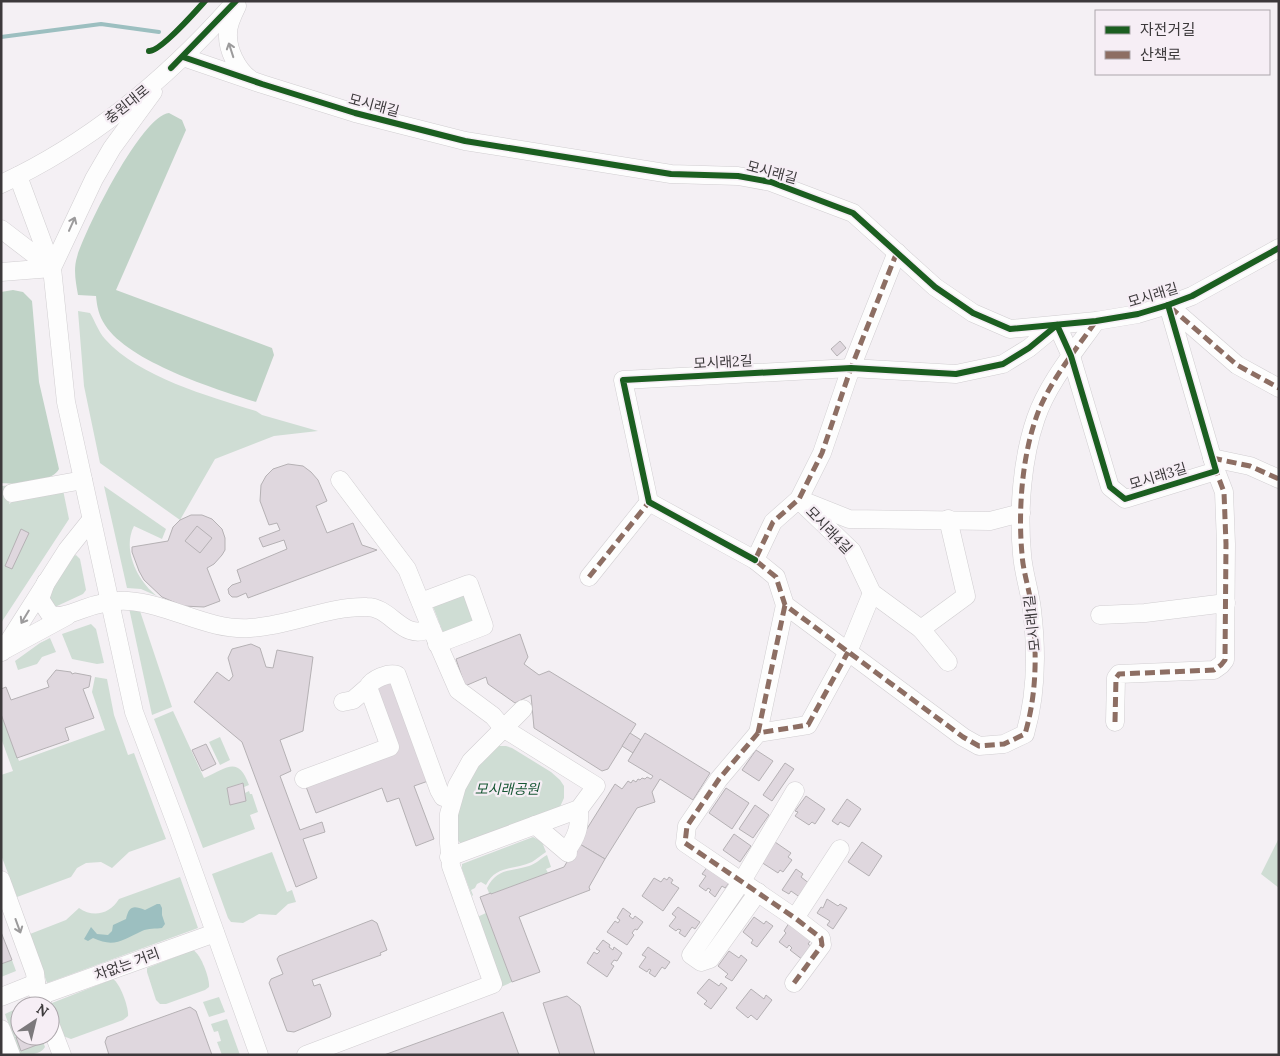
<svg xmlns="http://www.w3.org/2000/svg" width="1280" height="1056" viewBox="0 0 1280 1056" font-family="Lora,'Noto Sans KR',serif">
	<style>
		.green { fill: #cfddd4 }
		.forest { fill: #c0d3c7 }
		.water { fill: #9cbfc0 }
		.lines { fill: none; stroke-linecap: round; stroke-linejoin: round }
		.stream { stroke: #9cbfc0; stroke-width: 4 }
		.building { fill: #dfd7de; stroke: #b5b1b4 }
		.minor-casing { stroke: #d1ced1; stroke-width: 19 }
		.minor { stroke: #fdfdfd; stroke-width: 18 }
		.quiet { stroke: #8d6e63; stroke-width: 5; stroke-dasharray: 10 5; stroke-linecap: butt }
		.cycleway-casing { stroke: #f6eef5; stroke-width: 9 }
		.cycleway { stroke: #1b5e20; stroke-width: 6 }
		.oneway { stroke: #9c9b9c }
		.labels { text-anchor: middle; stroke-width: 4.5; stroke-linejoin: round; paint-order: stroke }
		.street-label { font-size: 14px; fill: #3c393b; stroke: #f6eef5 }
		.park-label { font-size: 14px; font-style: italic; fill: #185735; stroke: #f6eef5 }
	</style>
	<rect width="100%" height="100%" fill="#f4f0f4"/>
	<!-- green -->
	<g class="green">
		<path d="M78 311 90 313C95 321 98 331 105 339 139 377 208 396 256 411L262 415 318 431 274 436 215 459 180 520 100 463 84 386Z"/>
		<polygon points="15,485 9,504 15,500 63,490 69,519 1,623 1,486"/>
		<path d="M104 486 166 529 162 539 134 526C122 549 137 581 157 596L141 589 127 588Z"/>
		<polygon points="76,555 80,559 86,590 83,594 55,607 48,595 74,556"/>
		<polygon points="464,592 476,623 444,635 432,604"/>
		<polygon points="129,608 139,608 172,707 152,715"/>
		<polygon points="91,624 96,629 104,663 97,664 72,659 62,634"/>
		<polygon points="50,638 56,652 42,657 37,664 18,670 15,661 40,643"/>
		<polygon points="95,677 107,679 114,715 128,755 134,753 166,839 129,852 112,868 101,862 86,863 77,868 71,877 17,897 1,855 1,775 13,771 1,738 1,714 19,761 105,730 92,692"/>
		<path d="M173 711 204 778C227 768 238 755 249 785L244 787 242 783 227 788 230 805 246 801 245 793 249 791 250 794H252L258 812 250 815 255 829 203 848 154 719Z"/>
		<polygon points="220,737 230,760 220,765 209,742"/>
		<path d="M498 746H506L512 748 551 772 560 780 564 786V798L559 809 462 845C444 829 465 786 476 769 481 760 490 753 498 746Z"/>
		<path d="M533 837 542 842 546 852C541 855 537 859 532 862 515 870 496 865 486 885L481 882 477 884 475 888 471 890 473 895 472 896 462 869V864Z"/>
		<polygon points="1279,838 1279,888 1261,874"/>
		<polygon points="272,852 287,892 292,890 296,902 288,904 276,915 259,914 243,923 231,922 228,918 212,874"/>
		<path d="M547 855 551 867 546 869 548 873 491 894 489 893 487 888C497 868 510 872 529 866 536 864 541 858 547 855Z"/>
		<path d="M180 877 198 928 47 983 30 934 66 920 79 908C93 918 110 914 119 899Z"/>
		<polygon points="486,913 512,982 501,987 475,918"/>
		<path d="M193 950C201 954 210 979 209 987L205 990 166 1004H160L156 1000 147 972V968Z"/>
		<polygon points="12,960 16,971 1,977 1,964"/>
		<path d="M113 979C120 983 129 1008 128 1016L123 1020 71 1039 63 1036 52 1008V1003Z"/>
		<polygon points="219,997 225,1012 209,1017 203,1002"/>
		<path d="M20 1007V1036H41L45 1047C40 1055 29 1055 20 1055L6 1017 5 1014Z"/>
		<polygon points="227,1019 240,1055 222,1055 217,1042 221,1041 218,1031 214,1032 211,1024"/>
	</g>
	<!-- forest -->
	<g class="forest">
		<path d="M169 113 182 120 186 130 116 290 272 348 274 355 256 402C215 389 129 362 105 325 99 316 97 307 96 296L78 295C76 283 73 270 77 257 85 230 141 116 169 113Z"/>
		<path d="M13 290 23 292 32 301 39 382 59 469C52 483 15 485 1 483V292Z"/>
	</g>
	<!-- water -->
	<path class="water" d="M157 904H160L162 908V915L165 924 162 928C156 929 148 928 142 931 123 940 114 948 93 938L88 941 84 939 91 927 97 934 108 935 112 931 113 925 126 919C129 906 133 905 145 910Z"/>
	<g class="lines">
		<!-- stream -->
		<polyline class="stream" points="1,37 101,24 159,32"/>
	</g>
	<!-- building -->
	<g class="building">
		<polygon points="840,341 846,348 837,356 831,349"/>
		<polygon points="288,464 303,466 311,472 318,480 327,501 316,506 327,533 353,523 362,545 377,550 248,598 246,593 237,597 232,597 229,594 228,589 232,585 241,582 237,570 287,549 284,540 263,547 259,538 280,530 277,523 269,525 260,501 261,485 266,476 273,469"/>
		<polygon points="191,515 202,515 212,519 222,529 225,538 225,550 222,555 214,564 207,568 220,601 204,607 183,606 162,597 144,580 139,571 132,552 132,547 168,541 173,527 180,520"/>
		<polygon points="197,526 212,538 200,553 185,541"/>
		<polygon points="21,529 29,533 12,569 5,566"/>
		<polygon points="520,634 528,657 524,664 539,675 549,671 636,724 608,769 602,771 534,728 531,695 515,703 488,684 486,677 465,686 456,659"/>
		<polygon points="251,644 260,648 266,667 273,668 277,650 313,657 303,731 280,740 291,771 280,776 300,830 322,822 325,832 303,839 317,878 296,887 242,742 194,702 217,672 229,681 233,676 228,658 232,649"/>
		<polygon points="56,670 71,672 72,674 75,673 91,676 89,687 83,689 94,718 65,728 69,740 17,758 1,714 1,689 6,687 11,700 49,687 47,681"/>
		<polygon points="394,678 431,780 414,786 434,839 416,846 399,798 387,802 382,788 316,813 305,784 397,750 373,686"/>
		<polygon points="630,733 641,740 633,753 622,746"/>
		<polygon points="645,733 710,773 693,800 660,779 652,792 655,802 637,808 605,859 578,843 615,784 622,789 628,781 631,783 633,780 636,782 638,779 640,780 642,778 645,779 647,777 651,779 653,776 628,761"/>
		<polygon points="206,744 216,764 202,771 192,750"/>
		<polygon points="756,750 773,761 759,781 742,770"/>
		<polygon points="785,763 794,769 772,801 763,795"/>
		<polygon points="243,783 246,801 230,805 227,788"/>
		<polygon points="726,788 749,803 732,829 709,813"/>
		<polygon points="806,796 825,809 815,824 812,822 809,825 795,816 798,812 795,811"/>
		<polygon points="847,799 861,809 849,827 840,822 838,825 832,821"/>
		<polygon points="755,805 769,815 753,838 739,829"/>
		<polygon points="734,834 751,846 740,862 723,850"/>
		<polygon points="775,842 791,853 788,857 792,860 783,872 780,870 778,873 761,862"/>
		<polygon points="862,842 882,856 869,876 848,862"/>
		<polygon points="578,843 605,859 589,887 590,890 519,917 540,972 512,982 480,897 491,893 491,894 564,867"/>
		<polygon points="708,866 730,882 725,888 722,886 715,897 709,892 711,890 708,888 706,891 699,886 706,876 702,874"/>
		<polygon points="796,869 803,874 801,877 810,884 801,898 791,891 789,894 782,890"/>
		<polygon points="669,877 673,880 671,883 679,888 663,911 642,896 654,878 661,882 664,878 667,880"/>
		<polygon points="827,899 838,906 840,904 847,908 833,929 827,925 830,921 817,913 821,907 823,908"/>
		<polygon points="678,907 700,922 695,929 692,927 685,937 679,933 681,930 678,929 676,931 669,926 676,917 672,914"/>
		<polygon points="623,908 631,914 629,916 633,919 635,916 643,922 637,930 635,929 632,933 634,935 627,945 607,932 615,921 618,923 620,920 617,918"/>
		<polygon points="754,917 764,924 766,921 773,926 757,947 751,943 753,940 743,932"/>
		<polygon points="372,920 377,923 387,950 380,953 381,955 312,980 314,986 320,984 331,1014 330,1017 294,1032 287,1031 269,983 271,979 283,974 277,959 279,956"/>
		<polygon points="789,923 811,940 808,944 812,947 803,960 790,950 792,948 789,945 787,948 779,942 786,933 784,931"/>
		<polygon points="1,932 12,960 1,964"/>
		<polygon points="603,940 610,945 609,947 613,950 614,947 622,953 617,961 614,960 611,964 614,966 607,977 587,963 594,952 597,954 600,951 596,949"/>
		<polygon points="648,947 670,962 665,969 662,967 655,977 649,973 651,970 649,969 647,972 639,967 646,957 642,955"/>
		<polygon points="729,951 739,958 741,955 747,960 732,981 725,977 728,974 718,966"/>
		<polygon points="709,979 719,986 721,983 727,988 711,1009 704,1004 707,1001 697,993"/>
		<polygon points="751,989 764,999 766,995 772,1000 757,1020 751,1015 748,1018 736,1008"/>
		<polygon points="567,996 580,1006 595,1055 560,1055 543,1003"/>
		<polygon points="190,1007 196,1011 212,1055 109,1055 105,1042 107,1037"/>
		<polygon points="503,1012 519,1055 384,1055"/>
		<polygon points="20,1035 39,1036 42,1043 21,1051 16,1037"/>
	</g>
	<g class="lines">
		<defs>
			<g id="minor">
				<path d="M237 6C233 14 228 24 228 33 227 49 237 70 250 79"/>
				<polyline points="183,57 262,84 355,113 465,141 671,174 738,176 771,182 853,213 935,287 973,313 1010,329 1096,321 1138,314 1168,305 1192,296 1279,248"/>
				<polyline points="18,176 52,268 66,402 134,712 177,826 259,1055"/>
				<path d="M1 184C92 142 170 76 236 1"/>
				<polyline points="1,229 52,268"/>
				<path d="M897 252 851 368 822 453 799 499 773 522 755 560 776 577 785 605 963 737 979 746 1004 744 1025 734C1037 693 1037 652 1032 610 1030 591 1023 572 1022 554 1018 511 1022 458 1036 418 1048 383 1075 351 1096 321"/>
				<polyline points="52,268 94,179 112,148 153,92"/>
				<polyline points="1,272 52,268"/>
				<polyline points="1168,305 1237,365 1279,388"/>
				<polyline points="1212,458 1250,466 1279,479"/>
				<polyline points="340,480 407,569 431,628"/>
				<polyline points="12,493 83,480"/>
				<polyline points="799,499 849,519 990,521 1021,513"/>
				<polyline points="804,505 852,551 872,593 921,629"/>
				<polyline points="755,560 649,502 623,380 851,368 956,374 1003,364 1029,348 1057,325 1071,356 1110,487 1125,499 1216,471 1168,305"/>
				<polyline points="589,577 649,502"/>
				<path d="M46 582 40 599 49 613 54 616C64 617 74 612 83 609 97 604 113 600 128 601 170 604 208 631 250 628 290 626 327 606 367 607 392 607 403 643 431 628L458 690 493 716 503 728 596 786 579 809 449 857"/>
				<polyline points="421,602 469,584 484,626 437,644"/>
				<polyline points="1100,615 1145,613 1226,603"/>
				<polyline points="6,649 67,616"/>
				<polyline points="2,652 67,550 91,520"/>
				<polyline points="948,662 921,629 966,596 948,519"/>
				<path d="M368 687C372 679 389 672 397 675L439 790 443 797 452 799"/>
				<polyline points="1115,722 1116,678 1119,674 1214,670 1221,665 1225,660 1226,544 1224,492 1216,471"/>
				<polyline points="758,733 785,605"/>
				<polyline points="304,779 390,747 368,687 353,700 343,702"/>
				<polyline points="535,825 568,853"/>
				<path d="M566 851C577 837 580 827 579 809"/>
				<polyline points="1,880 35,973 37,991 43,1006"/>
				<polyline points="758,892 710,959 701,962 691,955 742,881 795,791"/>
				<polyline points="795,918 840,849"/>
				<polyline points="794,983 822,945 821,938 795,918 685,843 687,826 719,779 758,733 808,725 848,652 872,593"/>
				<polyline points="39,996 215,933"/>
				<polyline points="1,997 36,983"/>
				<polyline points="50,1024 62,1055"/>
				<polyline points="1,1029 11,1055"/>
				<polyline points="306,1055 493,984 451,866 449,843 449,814 457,786 471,761 523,709"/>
			</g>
		</defs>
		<!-- minor casing -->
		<use href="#minor" class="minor-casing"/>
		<!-- minor -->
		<use href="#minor" class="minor"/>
		<!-- quiet -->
		<g class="quiet">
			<path d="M897 252 851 368 822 453 799 499 773 522 755 560 776 577 785 605 963 737 979 746 1004 744 1025 734C1037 693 1037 652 1032 610 1030 591 1023 572 1022 554 1018 511 1022 458 1036 418 1048 383 1075 351 1096 321"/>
			<polyline points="1170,307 1237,365 1279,388"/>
			<polyline points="1212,458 1250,466 1279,479"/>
			<polyline points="589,577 649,502"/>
			<polyline points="1115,722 1116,678 1119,674 1214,670 1221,665 1225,660 1226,544 1224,492 1216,471"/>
			<polyline points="758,733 785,605"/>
			<polyline points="794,983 822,945 821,938 795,918 685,843 687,826 719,779 758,733 808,725 848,652"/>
		</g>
		<defs>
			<g id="cycleway">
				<path d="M149 51C160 52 196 11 205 1"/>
				<polyline points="183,57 262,84 355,113 465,141 671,174 738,176 771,182 853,213 935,287 973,313 1010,329 1096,321 1138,314 1168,305 1192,296 1279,248"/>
				<polyline points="171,68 236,1"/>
				<polyline points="755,560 649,502 623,380 851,368 956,374 1003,364 1029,348 1057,325 1071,356 1110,487 1125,499 1216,471 1168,305"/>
			</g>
		</defs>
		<!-- cycleway casing -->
		<use href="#cycleway" class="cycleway-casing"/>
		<!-- cycleway -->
		<use href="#cycleway" class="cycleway"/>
	</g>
	<!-- one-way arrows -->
	<defs><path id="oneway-shaft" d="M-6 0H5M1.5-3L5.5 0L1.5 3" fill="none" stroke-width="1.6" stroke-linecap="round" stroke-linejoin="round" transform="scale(1.25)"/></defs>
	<g class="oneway">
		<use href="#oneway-shaft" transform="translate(231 50) rotate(-108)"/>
		<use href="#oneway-shaft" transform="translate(72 224) rotate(-66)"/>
		<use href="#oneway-shaft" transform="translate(25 617) rotate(121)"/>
		<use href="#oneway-shaft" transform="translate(18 926) rotate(70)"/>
	</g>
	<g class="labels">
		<!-- street labels -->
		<g class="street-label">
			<text transform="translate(127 104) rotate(-39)" y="5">충원대로</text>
			<text transform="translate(374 105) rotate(15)" y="5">모시래길</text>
			<text transform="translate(772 172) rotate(15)" y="5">모시래길</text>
			<text transform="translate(1153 295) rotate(-17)" y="5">모시래길</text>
			<text transform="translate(723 362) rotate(-3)" y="5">모시래2길</text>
			<text transform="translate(1158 476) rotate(-17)" y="5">모시래3길</text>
			<text transform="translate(829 530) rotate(46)" y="5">모시래4길</text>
			<text transform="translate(1032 623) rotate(-96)" y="5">모시래1길</text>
			<text transform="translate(127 964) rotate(-20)" y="5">차없는 거리</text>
		</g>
		<!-- park labels -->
		<g class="park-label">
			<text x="507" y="794">모시래공원</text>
		</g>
	</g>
	<!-- border -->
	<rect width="1280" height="1056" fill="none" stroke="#3c393b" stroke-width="5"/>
	<!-- legend -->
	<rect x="1095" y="10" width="175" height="65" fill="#f6eef5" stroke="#aca6ab"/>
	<rect x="1105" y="26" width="25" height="8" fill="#1b5e20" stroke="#aca6ab"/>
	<text x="1140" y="35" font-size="15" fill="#3c393b">자전거길</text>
	<rect x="1105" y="51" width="25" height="8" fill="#8d6e63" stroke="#aca6ab"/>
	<text x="1140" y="60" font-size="15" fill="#3c393b">산책로</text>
	<!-- north arrow -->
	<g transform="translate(35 1021) rotate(35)"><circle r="24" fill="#f6eef5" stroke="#aca6ab"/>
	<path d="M0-4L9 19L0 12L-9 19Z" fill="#7c797c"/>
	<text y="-8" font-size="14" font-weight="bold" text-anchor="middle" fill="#3c393b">N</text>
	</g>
</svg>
